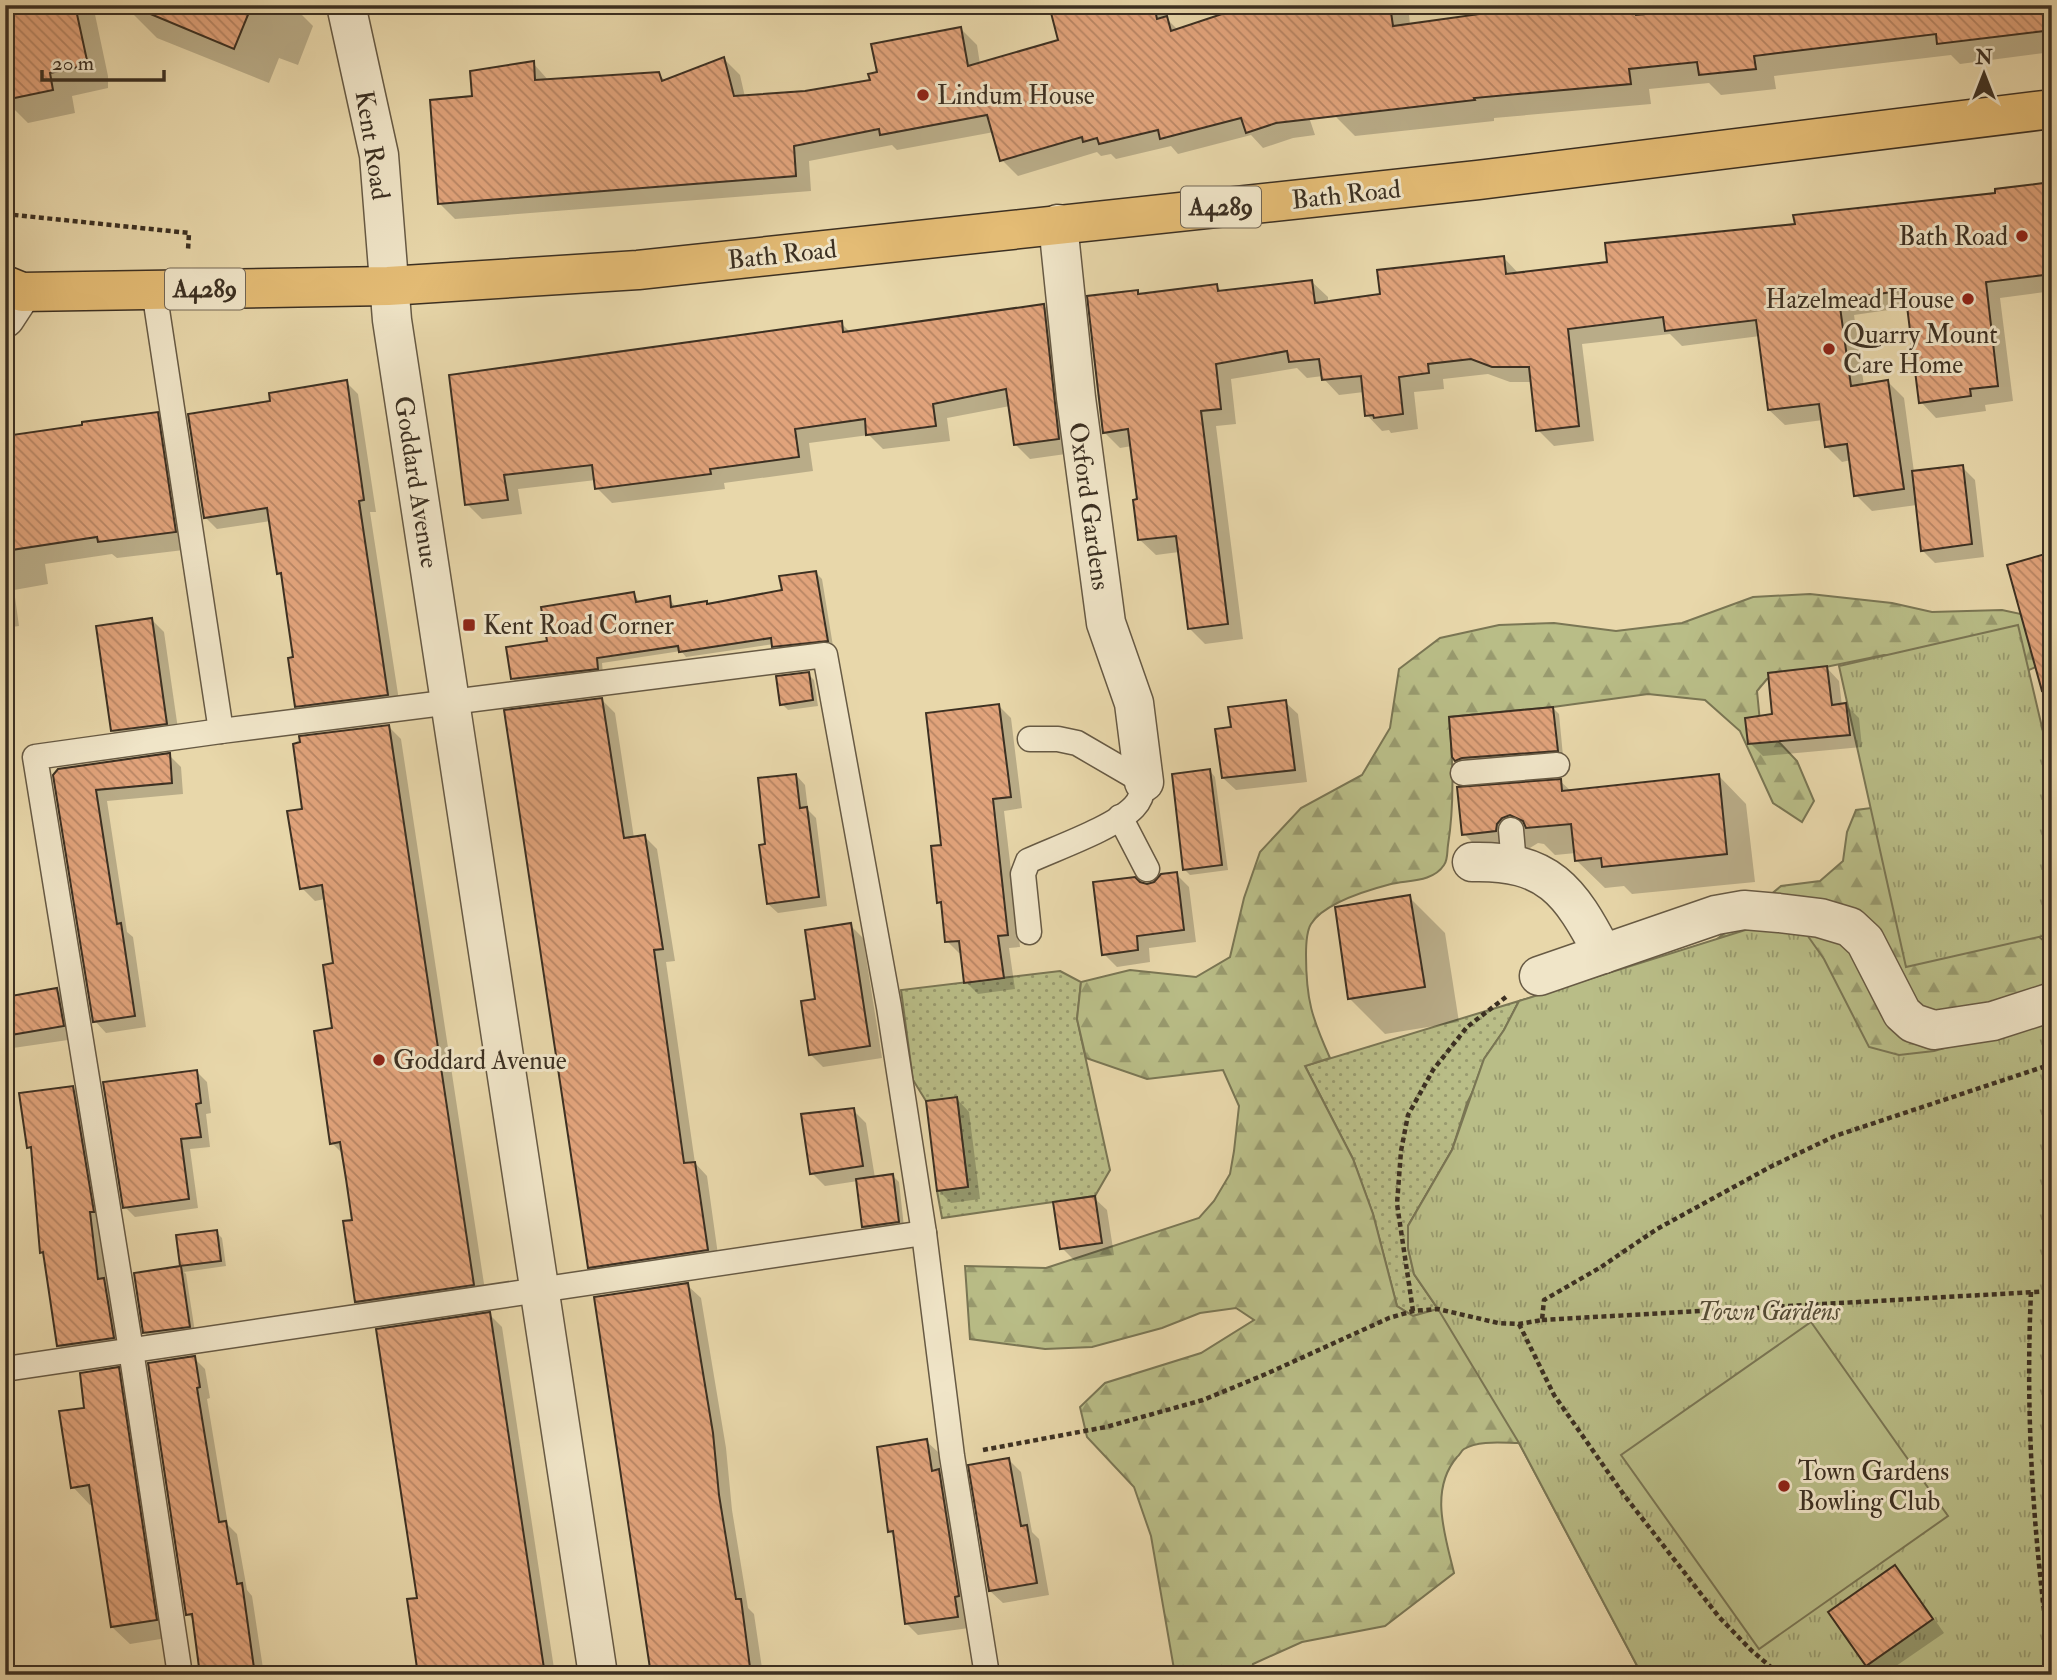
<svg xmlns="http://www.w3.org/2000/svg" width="2057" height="1680" viewBox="0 0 2057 1680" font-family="'IM FELL Double Pica',serif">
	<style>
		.grass { fill: url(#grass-dots); stroke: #7a7654; stroke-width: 2 }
		.forest { fill: url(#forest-firs); stroke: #7a7654; stroke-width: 2 }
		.park { fill: url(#park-tufts); stroke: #7a7654; stroke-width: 2 }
		.garden { fill: #b9bd87; stroke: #7a7654; stroke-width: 2 }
		.shadow { fill: #0003 }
		.building { fill: url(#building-back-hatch); stroke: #3c3022; stroke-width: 2 }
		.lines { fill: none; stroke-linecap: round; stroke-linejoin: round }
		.service-casing { stroke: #675a44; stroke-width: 27 }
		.minor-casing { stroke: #675a44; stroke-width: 41 }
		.primary-casing { stroke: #3c3022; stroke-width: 41 }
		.path { stroke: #3c3022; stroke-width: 4.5; stroke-dasharray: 5 3.5; stroke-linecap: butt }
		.service { stroke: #f0e5c8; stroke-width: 24 }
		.minor { stroke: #f0e5c8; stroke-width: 38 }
		.primary { stroke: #e4bc75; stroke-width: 38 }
		.poi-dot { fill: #8f2418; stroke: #f0e5c8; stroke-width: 2.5 }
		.labels { text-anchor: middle; stroke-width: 6; stroke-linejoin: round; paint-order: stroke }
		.shield { fill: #f0e5c8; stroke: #726654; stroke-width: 2 }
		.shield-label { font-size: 24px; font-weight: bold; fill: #3c3022 }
		.poi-label { font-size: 26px; fill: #3c3022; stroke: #f0e5c8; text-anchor: start }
		.street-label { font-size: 26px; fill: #3c3022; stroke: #f0e5c8 }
		.park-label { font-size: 26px; font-style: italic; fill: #554c36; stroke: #f0e5c8 }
	</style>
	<defs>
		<pattern id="grass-dots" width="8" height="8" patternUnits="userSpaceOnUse" patternTransform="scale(1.75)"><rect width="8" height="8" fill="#b9bd87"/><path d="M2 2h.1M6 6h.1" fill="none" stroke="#989a6e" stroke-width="1.8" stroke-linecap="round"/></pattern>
		<pattern id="forest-firs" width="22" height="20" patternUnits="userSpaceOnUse" patternTransform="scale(1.75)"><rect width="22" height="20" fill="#b9bd87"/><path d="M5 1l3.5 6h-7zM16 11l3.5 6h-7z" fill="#989a6e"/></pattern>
		<pattern id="park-tufts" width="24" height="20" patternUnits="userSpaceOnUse" patternTransform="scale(1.75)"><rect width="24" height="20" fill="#b9bd87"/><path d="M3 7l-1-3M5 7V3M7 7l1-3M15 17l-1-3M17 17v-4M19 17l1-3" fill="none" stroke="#989a6e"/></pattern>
		<pattern id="building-back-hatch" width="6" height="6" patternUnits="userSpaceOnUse" patternTransform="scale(1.75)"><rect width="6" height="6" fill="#e1a37b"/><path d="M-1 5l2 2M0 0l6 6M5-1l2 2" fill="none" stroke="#b88564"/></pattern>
	</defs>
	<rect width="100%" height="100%" fill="#e8d7aa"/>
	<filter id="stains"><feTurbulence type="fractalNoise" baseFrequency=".00286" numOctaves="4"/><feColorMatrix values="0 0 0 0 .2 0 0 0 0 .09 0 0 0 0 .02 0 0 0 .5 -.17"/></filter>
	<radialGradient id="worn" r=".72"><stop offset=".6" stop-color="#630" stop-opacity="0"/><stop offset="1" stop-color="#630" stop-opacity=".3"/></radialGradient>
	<!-- grass -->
	<g class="grass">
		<polygon points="1060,971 1081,982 1077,1019 1110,1170 1095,1196 942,1218 937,1191 968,1187 957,1098 926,1101 913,1080 901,990"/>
		<polygon points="1519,1001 1467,1103 1452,1150 1408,1226 1414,1274 1438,1309 1413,1316 1397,1306 1373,1214 1353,1159 1305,1066"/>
	</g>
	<!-- forest -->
	<path class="forest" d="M1810 594 1892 603 1932 612 2002 610 2021 614 2038 666 2029 670 1884 655 1767 679 1757 691 1760 722 1797 761 1814 801 1802 822 1773 803 1740 731 1705 700 1648 694 1553 707 1449 717C1453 759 1455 802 1448 845 1447 851 1448 860 1444 865 1433 882 1409 880 1391 884 1368 890 1324 903 1311 924 1306 932 1306 946 1306 955 1306 1000 1312 1018 1330 1058L1305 1066 1353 1159 1373 1214 1397 1306 1413 1316 1438 1309 1414 1274 1408 1248V1226L1452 1150 1484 1059 1504 1030 1519 1001 1716 940 1781 886 1820 881 1843 861 1847 832 1856 810 1887 806 2052 948V1675H1642L1519 1443C1503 1443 1479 1440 1464 1449 1461 1451 1460 1455 1457 1457 1429 1490 1445 1535 1454 1573L1385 1626 1302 1642 1253 1664 1251 1675H1175L1151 1536 1134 1487 1087 1437 1080 1407 1105 1383 1201 1353 1254 1320 1236 1308 1200 1313 1162 1328 1092 1347 1045 1349 970 1339 965 1266 1046 1268 1199 1218 1214 1201 1230 1174 1234 1151 1239 1106 1223 1070 1147 1079 1086 1058 1077 1019 1081 982 1130 970 1196 977 1230 957 1244 898 1260 852 1301 808 1362 775 1390 728 1399 669 1440 638 1499 625 1554 623 1616 631 1682 623 1753 597Z"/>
	<!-- park -->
	<g class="park">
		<polygon points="2018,625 2052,770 2052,934 1906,967 1839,666"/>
		<polygon points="1774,921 1805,932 1824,959 1869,1047 1899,1055 1934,1051 2052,1018 2052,1675 1642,1675 1519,1443 1438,1309 1414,1274 1408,1248 1408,1226 1452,1150 1484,1059 1504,1030 1519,1001"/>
	</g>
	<!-- garden -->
	<polygon class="garden" points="1811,1322 1948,1516 1759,1649 1621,1455"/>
	<!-- shadow -->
	<g class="shadow">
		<polygon points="5,5 93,5 108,76 108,88 72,96 75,113 28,123 14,109 5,111"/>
		<polygon points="124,5 292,5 313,26 298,65 279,58 269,83 157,38"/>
		<polygon points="1114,5 1160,5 1166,12 1168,20 1179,31 1276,19 1315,135 1293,138 1263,148 1251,135 1178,154 1171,146 1116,159 1111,154 1101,156 1097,152 1018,176 1002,160 994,132 897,150 892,145 809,161 811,191 455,219 439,203 474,98 533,63 549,81 658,74 666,81 724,59 740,75 745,97 805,93 872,81 879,74 961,29 977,45 980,64 1060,42"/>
		<polygon points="1321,5 1408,5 1410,25 1482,16 1480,5 1653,5 1654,15 1730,8 1730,5 2052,5 2052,52 1960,64 1951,55 1774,76 1776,89 1721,95 1709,83 1649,89 1651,104 1494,118 1494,121 1355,136 1334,115"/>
		<polygon points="2052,184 2052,291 2000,298 2013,401 1985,405 1986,411 1936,418 1921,402 1909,307 1854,315 1864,386 1888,382 1904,398 1914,472 1962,467 1975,480 1984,557 1935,563 1922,550 1917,505 1872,511 1856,495 1851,460 1842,462 1826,446 1823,420 1785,425 1769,410 1760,336 1682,346 1670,334 1582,344 1594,441 1554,446 1538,430 1533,382 1510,382 1488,374 1443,379 1444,389 1414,392 1418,429 1391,433 1389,430 1382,431 1367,415 1364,392 1339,395 1324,379 1323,376 1307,378 1297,368 1231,379 1236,424 1216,426 1243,639 1205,644 1189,628 1179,552 1156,555 1140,540 1139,501 1132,446 1120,448 1104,432 1137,292 1141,295 1217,286 1222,292 1312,282 1328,297 1328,303 1382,296 1504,258 1519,274 1609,263 1797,226"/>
		<polygon points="1044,306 1059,321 1073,453 1030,459 1015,444 1010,406 947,418 950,441 883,449 869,435 809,443 813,471 724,483 725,489 612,503 597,488 596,480 518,489 522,514 482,519 467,504 451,376 841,323 851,333"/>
		<polygon points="346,382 358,394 376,512 370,512 400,707 309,718 297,706 295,659 283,578 279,573 271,521 217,529 205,517 272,402"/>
		<polygon points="157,414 174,431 192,549 117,558 112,554 45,564 48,584 14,590 19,626 5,628 5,438"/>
		<polygon points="816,573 822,579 833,646 780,652 774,644 686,657 681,651 602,663 603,674 519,685 513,679 549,642 634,594 640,603 669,598 676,608 706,603 708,605 784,592"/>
		<polygon points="152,620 164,632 179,736 125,743 112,731"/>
		<polygon points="1827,668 1839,681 1842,706 1846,705 1859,718 1862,747 1763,756 1750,743 1774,715"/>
		<polygon points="808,674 814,680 818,706 788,710 782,704"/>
		<polygon points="602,700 615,713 634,838 644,836 657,849 675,961 666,962 695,1163 707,1176 719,1262 602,1280 590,1267"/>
		<polygon points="1285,702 1298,714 1307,782 1236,790 1223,778 1233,729"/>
		<polygon points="999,706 1011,718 1022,808 1004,811 1020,947 1009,948 1015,989 978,994 966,982 962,953 959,953 947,941 943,906 939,902 943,847"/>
		<polygon points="1553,708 1559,714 1563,756 1462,766 1456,760"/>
		<polygon points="389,727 401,739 486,1297 369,1314 356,1301 354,1221 344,1155 332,1143 335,964 325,899 315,901 302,888 304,810"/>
		<polygon points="169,755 181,767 183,794 107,801 127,932 133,937 146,1027 106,1033 95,1021 55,775"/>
		<polygon points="1210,771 1215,777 1228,870 1190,875 1185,870"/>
		<polygon points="796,775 805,785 808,810 816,818 827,906 778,913 768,904 767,846"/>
		<polygon points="1718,775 1746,804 1755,882 1632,894 1624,886 1605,888 1576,860 1576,853 1555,855 1544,844 1538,843 1525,851 1492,862 1464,834 1560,781 1571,791"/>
		<polygon points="1176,874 1189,887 1196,942 1149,948 1150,962 1117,967 1104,954 1147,886"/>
		<polygon points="5,875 11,920 5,921"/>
		<polygon points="1409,897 1445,933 1459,1022 1385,1034 1350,999"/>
		<polygon points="850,925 863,938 882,1058 823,1067 810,1054 817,1000"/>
		<polygon points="5,969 9,998 57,990 69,1003 75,1039 13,1048 5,1041"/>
		<polygon points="197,1072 207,1082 211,1113 206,1114 210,1147 190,1149 198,1208 135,1217 125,1207"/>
		<polygon points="73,1088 82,1097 106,1282 113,1289 122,1347 68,1355 59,1345 45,1256 42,1252 33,1151 29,1147"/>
		<polygon points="957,1099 969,1112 980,1199 951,1203 938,1190"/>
		<polygon points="853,1110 866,1123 875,1178 893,1176 899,1182 904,1227 869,1232 863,1226 858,1181 825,1186 812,1173"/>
		<polygon points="1094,1198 1107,1210 1114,1255 1075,1261 1062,1248"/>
		<polygon points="216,1232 222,1238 226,1266 184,1272 186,1274 195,1332 151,1339 145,1333 136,1275 183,1267 181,1265"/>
		<polygon points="687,1285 701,1298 726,1448 732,1510 748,1608 754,1614 763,1675 653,1675"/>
		<polygon points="489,1314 502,1327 555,1675 434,1675 419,1599"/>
		<polygon points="194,1358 205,1369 210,1398 207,1399 228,1525 237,1534 247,1590 252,1596 264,1675 202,1675 194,1621 188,1614"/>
		<polygon points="118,1369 136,1387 173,1637 130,1644 112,1627 94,1504 90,1505 73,1487 86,1409"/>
		<polygon points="926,1441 938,1452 941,1474 950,1483 969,1628 918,1635 906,1623 895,1537 889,1531"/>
		<polygon points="1009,1460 1021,1472 1032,1532 1039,1539 1049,1595 1003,1603 990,1591"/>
		<polygon points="1895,1567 1907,1580 1944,1633 1883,1675 1877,1675 1867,1665"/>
	</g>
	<!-- building -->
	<g class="building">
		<polygon points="5,5 75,5 88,65 50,73 53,90 5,100"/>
		<polygon points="129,5 252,5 234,49"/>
		<polygon points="1049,5 1154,5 1157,19 1167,16 1171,31 1249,5 1390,5 1393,26 1480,14 1479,5 1635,5 1636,15 1744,5 2052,5 2052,30 1937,44 1936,34 1754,56 1756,69 1699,75 1697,62 1629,69 1631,84 1474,98 1475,100 1276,123 1246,133 1241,118 1160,139 1158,130 1099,144 1097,138 1083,142 1082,137 1000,161 987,115 880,135 879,129 794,146 796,176 438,204 430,100 472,96 470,71 534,61 535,80 659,72 662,81 724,57 734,96 805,91 870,80 868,74 877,72 871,44 961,27 968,66 1058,40"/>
		<polygon points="2052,182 2052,274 1986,282 1998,386 1970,389 1971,396 1919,403 1905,290 1839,300 1851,386 1888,380 1904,489 1854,496 1847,444 1825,447 1819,404 1768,410 1756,320 1665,331 1663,317 1568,329 1579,426 1536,431 1529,367 1492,367 1471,359 1428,364 1429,373 1399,377 1403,414 1374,418 1373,415 1365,416 1361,376 1322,380 1319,359 1289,362 1287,351 1216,364 1221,409 1201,411 1228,624 1188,629 1176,536 1138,540 1133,500 1137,499 1128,429 1103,433 1087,296 1138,290 1138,294 1217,284 1218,291 1312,280 1315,303 1380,294 1377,270 1504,256 1506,274 1607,262 1605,243 1795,224 1793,215 1995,193 1995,189"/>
		<polygon points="1044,304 1059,439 1014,445 1006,389 933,404 936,426 866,435 865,419 795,429 799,457 710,469 711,474 595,489 592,465 504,475 508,500 465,505 449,375 805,326 842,321 843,332"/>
		<polygon points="347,380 364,500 359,501 388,695 295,707 288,658 293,657 287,616 281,573 277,574 267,508 204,518 188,414 270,401 269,393"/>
		<polygon points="158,412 176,532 98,542 97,537 5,551 5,436 82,425 82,422"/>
		<polygon points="1963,465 1972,544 1921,551 1912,471"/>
		<polygon points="2052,552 2052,689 2042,691 2007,565"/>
		<polygon points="816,571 828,641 772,647 771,638 679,652 678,646 597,658 598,669 511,679 506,647 547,641 541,607 634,592 636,602 670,596 671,607 707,601 707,604 782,590 779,576"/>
		<polygon points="152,618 167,724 111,731 96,626"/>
		<polygon points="1827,666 1832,705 1846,703 1850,735 1748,744 1745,718 1772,714 1768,673"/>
		<polygon points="809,672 813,700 780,705 776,676"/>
		<polygon points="602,698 624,838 645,835 663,949 654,950 684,1163 695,1162 708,1250 588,1268 504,710"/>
		<polygon points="1286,700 1295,770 1222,778 1215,729 1231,727 1228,707"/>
		<polygon points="999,704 1011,797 993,799 1008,935 998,936 1004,978 964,983 959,941 945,942 941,902 937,903 931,846 941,845 926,713"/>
		<polygon points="1553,707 1558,751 1462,758 1455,761 1452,757 1449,717"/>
		<polygon points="389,725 474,1285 355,1302 343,1221 352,1220 346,1179 340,1142 330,1144 314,1031 332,1028 323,965 333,963 322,885 300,889 287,811 302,809 293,744 300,742 299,736"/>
		<polygon points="170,753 172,783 96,790 117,924 121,923 135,1016 93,1022 53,775 58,769"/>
		<polygon points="1210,769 1222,865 1183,870 1172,774"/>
		<polygon points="796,774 800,808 807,807 819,897 767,904 759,845 765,844 758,778"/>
		<polygon points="1719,774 1727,854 1602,867 1601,858 1575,861 1571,824 1526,828 1523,821 1510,815 1502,818 1497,824 1496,831 1462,835 1457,787 1561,779 1562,791"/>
		<polygon points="1177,872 1184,930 1137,936 1138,950 1102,955 1093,882 1135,877 1140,882 1147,884 1154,882 1161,874"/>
		<polygon points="1410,895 1425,987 1348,999 1335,907"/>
		<polygon points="851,923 870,1046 809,1055 801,1001 815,999 805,930"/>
		<polygon points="57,988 64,1026 5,1036 5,997"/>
		<polygon points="197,1070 201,1103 196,1104 201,1137 181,1139 189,1199 123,1208 103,1082"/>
		<polygon points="73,1086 94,1212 90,1212 98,1279 104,1278 114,1338 57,1346 43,1252 40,1253 31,1147 27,1148 19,1093"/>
		<polygon points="957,1097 968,1187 937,1191 926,1101"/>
		<polygon points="854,1108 863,1166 810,1174 801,1114"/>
		<polygon points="893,1174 899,1222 862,1227 856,1179"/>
		<polygon points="1095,1196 1102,1243 1060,1249 1053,1202"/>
		<polygon points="217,1230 221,1261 180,1266 176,1235"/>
		<polygon points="181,1266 190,1327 143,1333 134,1273"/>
		<polygon points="688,1283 713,1433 719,1495 736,1599 741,1599 751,1675 651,1675 594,1297"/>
		<polygon points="490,1312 545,1675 418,1675 407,1599 417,1598 376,1329"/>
		<polygon points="195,1356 200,1387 197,1388 219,1522 226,1521 237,1584 242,1583 254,1668 205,1675 200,1675 192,1614 186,1615 148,1363"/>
		<polygon points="119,1367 157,1620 111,1627 89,1485 71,1488 59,1411 84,1408 80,1373"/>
		<polygon points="927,1439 932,1471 939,1469 959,1596 955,1597 958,1617 905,1624 893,1531 888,1532 877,1447"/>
		<polygon points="1009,1458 1021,1526 1027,1525 1037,1583 989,1591 968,1465"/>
		<polygon points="1895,1565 1933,1619 1866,1666 1828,1612"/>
	</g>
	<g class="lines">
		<defs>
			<g id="service">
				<polyline points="154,290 221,731"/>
				<polyline points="1463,773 1557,765"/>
				<polyline points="1120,817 1147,869"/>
				<polyline points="1511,830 1514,864"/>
				<path d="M1029 932 1023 874 1028 861C1056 848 1114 828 1134 807 1141 800 1143 791 1144 782L1077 743 1058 739H1030"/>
				<polyline points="5,1369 924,1233"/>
				<polyline points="180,1675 131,1350 35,757 221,731 825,655 889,1007 924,1233 952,1456 987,1675"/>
			</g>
			<g id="minor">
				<polyline points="346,5 379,155 392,320 598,1675"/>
				<polyline points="1058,224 1076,398 1106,623 1134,703 1144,782"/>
				<polyline points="5,318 22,292"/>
				<path d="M1472 862C1548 860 1570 890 1603 954"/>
				<polyline points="1539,976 1716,915 1744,910 1779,913 1820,918 1850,927 1865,941 1902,1013 1913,1023 1934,1030 1993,1021 2052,1002"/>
			</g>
			<polyline id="primary" points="5,285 22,292 388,286 638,270 1478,180 2052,109"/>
		</defs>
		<!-- service casing -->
		<use href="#service" class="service-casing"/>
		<!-- minor casing -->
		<use href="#minor" class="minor-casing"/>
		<!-- primary casing -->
		<use href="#primary" class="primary-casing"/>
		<!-- path -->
		<g class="path">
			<polyline points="5,214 189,233 188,250"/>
			<path d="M2031 1292C2025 1421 2034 1544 2052 1672"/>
			<polyline points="1413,1311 1397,1204 1401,1151 1408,1115 1433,1070 1467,1027 1506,997"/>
			<polyline points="1542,1320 2052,1291"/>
			<polyline points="1519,1324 1554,1395 1624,1495 1719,1617 1752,1651 1772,1668 1799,1675"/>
			<polyline points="983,1450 1106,1427 1203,1400 1266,1374 1389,1318 1413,1311 1438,1309 1498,1323 1519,1324 1542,1320 1544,1300 1601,1267 1657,1229 1772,1166 1835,1136 2052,1064"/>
		</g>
		<!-- service -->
		<use href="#service" class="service"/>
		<!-- minor -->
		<use href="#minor" class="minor"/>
		<!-- primary -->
		<use href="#primary" class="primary"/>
	</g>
	<!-- markers -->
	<g class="poi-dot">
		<circle cx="923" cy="95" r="7"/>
		<circle cx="2022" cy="236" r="7"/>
		<circle cx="1968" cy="299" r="7"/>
		<circle cx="1829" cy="349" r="7"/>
		<rect x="462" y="618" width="14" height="14" rx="3.5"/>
		<circle cx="379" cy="1060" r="7"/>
		<circle cx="1784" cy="1486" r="7"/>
	</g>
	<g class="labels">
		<!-- shield labels -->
		<g class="shield">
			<rect x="1181" y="186.5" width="80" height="41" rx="5"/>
			<rect x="165" y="268.5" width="80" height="41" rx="5"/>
		</g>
		<g class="shield-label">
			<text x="1221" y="215">A4289</text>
			<text x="205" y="297">A4289</text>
		</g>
		<!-- poi labels -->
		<g class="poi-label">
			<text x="937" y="104">Lindum House</text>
			<text x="2008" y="245" text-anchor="end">Bath Road</text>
			<text x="1954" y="308" text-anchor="end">Hazelmead House</text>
			<text x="1843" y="343">Quarry Mount<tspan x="1843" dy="30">Care Home</tspan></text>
			<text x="483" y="634">Kent Road Corner</text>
			<text x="393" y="1069">Goddard Avenue</text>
			<text x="1798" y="1480">Town Gardens<tspan x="1798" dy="30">Bowling Club</tspan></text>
		</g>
		<!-- street labels -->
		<g class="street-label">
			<text transform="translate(373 145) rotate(81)" y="9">Kent Road</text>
			<text transform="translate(1346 194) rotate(-6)" y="9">Bath Road</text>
			<text transform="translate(782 254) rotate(-6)" y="9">Bath Road</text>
			<text transform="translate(417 482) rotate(81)" y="9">Goddard Avenue</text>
			<text transform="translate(1090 506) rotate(82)" y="9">Oxford Gardens</text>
		</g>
		<!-- park labels -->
		<g class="park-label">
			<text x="1769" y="1320">Town Gardens</text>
		</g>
	</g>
	<!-- margin -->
	<rect width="2057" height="1680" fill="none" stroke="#e8d7aa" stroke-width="28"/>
	<rect x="7" y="7" width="2043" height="1666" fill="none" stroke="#3c3022" stroke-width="3.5"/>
	<rect x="14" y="14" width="2029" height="1652" fill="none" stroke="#3c3022" stroke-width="2"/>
	<!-- north arrow -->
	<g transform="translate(1984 74)" stroke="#f0e5c8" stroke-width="5" paint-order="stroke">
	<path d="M0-5L12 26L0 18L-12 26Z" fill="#3c3022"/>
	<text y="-10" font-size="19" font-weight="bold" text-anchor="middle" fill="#3c3022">N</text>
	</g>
	<!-- scale -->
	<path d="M42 70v10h122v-10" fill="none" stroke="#3c3022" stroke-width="3.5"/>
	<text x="52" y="70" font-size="21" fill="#3c3022" stroke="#f0e5c8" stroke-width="5" paint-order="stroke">20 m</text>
	<rect width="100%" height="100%" filter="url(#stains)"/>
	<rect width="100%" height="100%" fill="url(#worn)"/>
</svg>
